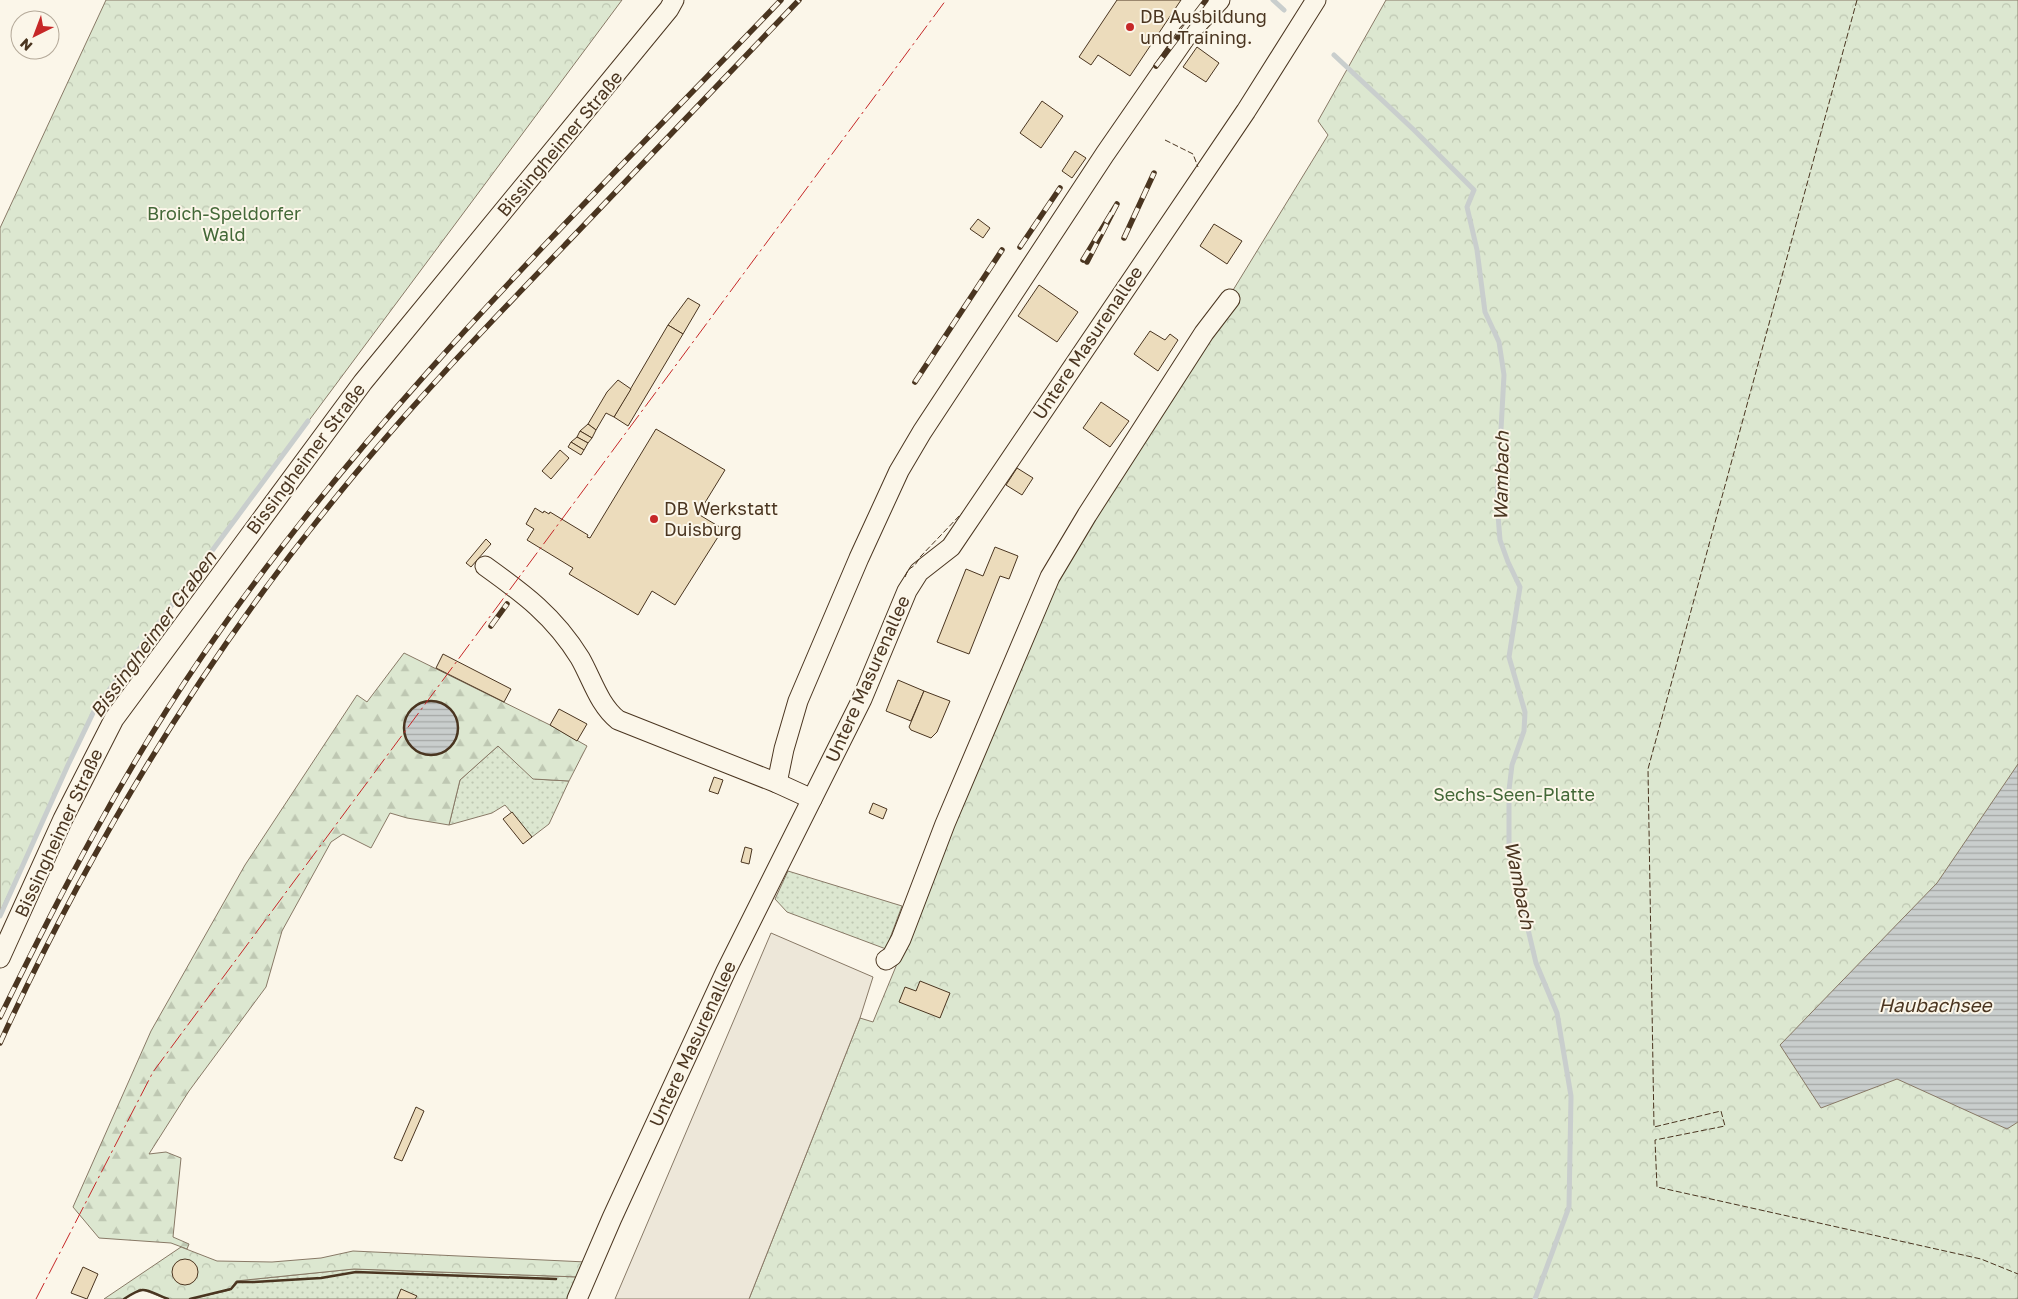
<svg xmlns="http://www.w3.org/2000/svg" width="2018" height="1299" viewBox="0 0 2018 1299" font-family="'Golos Text',sans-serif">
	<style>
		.grass { fill: url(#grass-dots); stroke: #887966 }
		.forest { fill: url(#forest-firs); stroke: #887966 }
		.park { fill: url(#park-crowns); stroke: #887966 }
		.parking { fill: #ede7d9; stroke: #887966 }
		.water { fill: url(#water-rules); stroke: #887966 }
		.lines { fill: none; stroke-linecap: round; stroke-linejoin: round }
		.stream { stroke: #c9cecd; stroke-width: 5 }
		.building { fill: #ecdcbc; stroke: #4a3520 }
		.minor-casing { stroke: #4a3520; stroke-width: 21 }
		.minor { stroke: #fbf6e9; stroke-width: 19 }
		.rail-casing { stroke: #4a3520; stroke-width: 5.5 }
		.rail { stroke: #fbf6e9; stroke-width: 4; stroke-dasharray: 11; stroke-linecap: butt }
		.fence { stroke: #4a3520; stroke-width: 1; stroke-dasharray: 6 2.5; stroke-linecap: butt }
		.wall { stroke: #4a3520; stroke-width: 2.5 }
		.power { stroke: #c62828; stroke-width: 1; stroke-dasharray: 18 4 2.5 4; stroke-linecap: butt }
		.poi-dot { fill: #c62828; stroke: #fbf6e9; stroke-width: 2 }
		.labels { text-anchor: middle; stroke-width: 4; stroke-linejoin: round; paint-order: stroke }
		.poi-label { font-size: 18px; fill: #4a3520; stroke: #fbf6e9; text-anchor: start }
		.street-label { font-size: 18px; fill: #4a3520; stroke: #fbf6e9 }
		.park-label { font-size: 18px; fill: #436837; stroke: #fbf6e9 }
		.water-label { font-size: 19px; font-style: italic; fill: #4a3520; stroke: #fbf6e9 }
	</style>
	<defs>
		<pattern id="grass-dots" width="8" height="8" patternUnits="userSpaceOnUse" patternTransform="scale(1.25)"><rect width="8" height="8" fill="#dce7d0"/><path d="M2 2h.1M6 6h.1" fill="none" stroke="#bec7b2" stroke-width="1.8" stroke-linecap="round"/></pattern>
		<pattern id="forest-firs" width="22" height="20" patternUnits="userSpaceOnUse" patternTransform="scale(1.25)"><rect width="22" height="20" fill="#dce7d0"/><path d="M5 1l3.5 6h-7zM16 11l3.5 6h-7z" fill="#bec7b2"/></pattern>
		<pattern id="park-crowns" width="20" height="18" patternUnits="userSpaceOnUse" patternTransform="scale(1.25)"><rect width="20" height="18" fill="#dce7d0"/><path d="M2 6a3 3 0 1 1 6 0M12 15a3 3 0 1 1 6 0" fill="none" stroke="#bec7b2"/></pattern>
		<pattern id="water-rules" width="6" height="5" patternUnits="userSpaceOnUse" patternTransform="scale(1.25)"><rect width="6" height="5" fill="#c9cecd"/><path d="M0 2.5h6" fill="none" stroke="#a5a8a6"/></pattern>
	</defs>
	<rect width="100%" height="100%" fill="#fbf6e9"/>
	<!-- grass -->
	<g class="grass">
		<polygon points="498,746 535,779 569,781 549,824 532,837 505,805 492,813 449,825 460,780"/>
		<polygon points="788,871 902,906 886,949 787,912 775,899"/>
		<polygon points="354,1269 579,1277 569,1299 191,1299 229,1290 236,1281"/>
	</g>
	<!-- forest -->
	<polygon class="forest" points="404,653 550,725 587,746 569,781 533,779 498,746 460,780 449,825 407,818 390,813 371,848 343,834 331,842 282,931 266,987 189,1091 149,1154 166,1152 181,1158 173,1237 189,1244 187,1249 171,1243 99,1238 73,1207 151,1031 245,865 357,695 367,702"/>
	<!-- park -->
	<g class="park">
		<polygon points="106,0 622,0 95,708 0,912 0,228"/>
		<polygon points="1386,0 2018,0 2018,1299 749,1299 860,1018 873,1022 1055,581 1328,135 1318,121"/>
		<polygon points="181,1247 217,1261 272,1262 321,1258 353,1251 586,1262 579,1277 354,1269 236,1281 230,1290 191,1299 167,1299 140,1289 125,1299 104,1299"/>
	</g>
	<!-- parking -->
	<polygon class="parking" points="771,933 873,977 860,1018 749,1299 615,1299"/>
	<!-- water -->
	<g class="water">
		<circle cx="431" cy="728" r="27"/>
		<polygon points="2018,764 2018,1122 2007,1129 1897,1079 1821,1108 1780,1045 1937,883"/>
	</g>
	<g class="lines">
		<!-- stream -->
		<g class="stream">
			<polyline points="1273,0 1284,10"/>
			<polyline points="1334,55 1414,130 1474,190 1467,207 1477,250 1485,312 1499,342 1504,375 1497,502 1500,540 1508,562 1520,587 1509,657 1525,712 1524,731 1512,765 1509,790 1509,849 1536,963 1557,1013 1571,1096 1569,1207 1535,1299"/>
			<polyline points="0,916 68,765 95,709 308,421"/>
		</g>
	</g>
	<!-- building -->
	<g class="building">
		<polygon points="1117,0 1181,0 1130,76 1098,55 1091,65 1079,57"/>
		<polygon points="1197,47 1219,63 1206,82 1183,67"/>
		<polygon points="1042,101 1063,116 1041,148 1020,133"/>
		<polygon points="1075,151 1086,158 1072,178 1062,171"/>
		<polygon points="978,219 990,228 983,238 970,229"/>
		<polygon points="1214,224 1242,241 1227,264 1200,246"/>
		<polygon points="1039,285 1078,312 1057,342 1018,316"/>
		<polygon points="688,298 700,305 683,334 668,325"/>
		<polygon points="668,325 683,334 628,426 614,417"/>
		<polygon points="1150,331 1165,340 1170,334 1178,340 1158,371 1134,354"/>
		<polygon points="618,380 631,389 614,417 606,413 596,430 588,424 607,392"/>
		<polygon points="1101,402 1129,421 1110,447 1083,428"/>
		<polygon points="588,424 596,430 592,438 580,431"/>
		<polygon points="656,429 725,470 698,514 723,529 675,605 652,591 638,615 569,574 573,568 527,540 534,529 526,524 535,508 543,513 544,511 549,514 550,512 588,535 587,537 590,538"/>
		<polygon points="580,431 592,438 588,443 577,437"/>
		<polygon points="577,437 588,443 584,450 571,442"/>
		<polygon points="571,442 584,450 581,455 568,447"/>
		<polygon points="560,450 569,458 551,479 542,471"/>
		<polygon points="1017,468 1033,478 1022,495 1006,485"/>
		<polygon points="486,539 491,544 471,567 466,563"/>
		<polygon points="995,547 1018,556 1009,579 1000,576 969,654 937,642 966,569 983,576"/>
		<polygon points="443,654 511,689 504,702 436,668"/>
		<polygon points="898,680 924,691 911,721 886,711"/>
		<polygon points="924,691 950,701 937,732 931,738 911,730 909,727"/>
		<polygon points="559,709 587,724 577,741 550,725"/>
		<polygon points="714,777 723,780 718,794 709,791"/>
		<polygon points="873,803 887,809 883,819 869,813"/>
		<polygon points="512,812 532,837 523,844 503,819"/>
		<polygon points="745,847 752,849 749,864 741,862"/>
		<polygon points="920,981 950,993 940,1018 899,1002 905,987 916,991"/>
		<polygon points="416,1107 424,1111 402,1161 394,1158"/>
		<circle cx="185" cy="1272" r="13"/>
		<polygon points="83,1267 98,1274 87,1299 71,1293"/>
		<polygon points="401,1289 417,1296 415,1299 397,1299"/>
	</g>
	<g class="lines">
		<defs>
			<g id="minor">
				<path d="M485 566C524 594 554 616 580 658 592 679 599 705 618 720L777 783 812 799"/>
				<polyline points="777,783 784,749 798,701 859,558 899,471 922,432 1105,154 1188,34 1220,0"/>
				<polyline points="0,958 63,819 114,719 363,382 669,9 674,0"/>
				<polyline points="886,960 892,956 901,939 945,824 1050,577 1087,515 1204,333 1230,299"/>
				<polyline points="577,1299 612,1218 726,971 862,699 907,591 919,572 951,547 1246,111 1316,0"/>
			</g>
		</defs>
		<!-- minor casing -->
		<use href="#minor" class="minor-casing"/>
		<!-- minor -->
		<use href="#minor" class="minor"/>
		<defs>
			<g id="rail">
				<polyline points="1156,66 1206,0"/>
				<polyline points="1124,238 1154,173"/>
				<polyline points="1020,247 1060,188"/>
				<polyline points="1083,260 1117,204 1087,262"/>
				<polyline points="915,382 1002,250"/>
				<polyline points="491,626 507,604"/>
				<path d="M0 1017C61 892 124 770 203 655 368 414 580 210 781 0"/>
				<path d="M0 1043C88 851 197 669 329 506 402 414 484 329 565 245 643 163 721 82 799 0"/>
			</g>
		</defs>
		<!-- rail casing -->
		<use href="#rail" class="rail-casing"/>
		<!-- rail -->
		<use href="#rail" class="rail"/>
		<!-- fence -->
		<g class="fence">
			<polyline points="1857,0 1648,769 1654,1127 1721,1111 1725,1126 1655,1140 1657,1187 1981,1259 2018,1274"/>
			<polyline points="1165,140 1193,154 1198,167"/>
			<polyline points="905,577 908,570 915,565 921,556 962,513"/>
		</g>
		<!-- wall -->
		<g class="wall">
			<circle cx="431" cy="728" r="27"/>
			<path d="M124 1299C146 1284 145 1290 168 1299"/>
			<polyline points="190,1299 231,1289 237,1282 254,1282 321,1278 356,1272 556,1279"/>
		</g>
		<!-- power -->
		<polyline class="power" points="36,1299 153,1072 946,0"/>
	</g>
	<!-- markers -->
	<g class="poi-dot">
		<circle cx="1130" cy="27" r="5"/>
		<circle cx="654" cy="519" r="5"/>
	</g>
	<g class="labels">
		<!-- poi labels -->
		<g class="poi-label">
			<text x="1140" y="23">DB Ausbildung<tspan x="1140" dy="21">und Training.</tspan></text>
			<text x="664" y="515">DB Werkstatt<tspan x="664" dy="21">Duisburg</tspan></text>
		</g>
		<!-- street labels -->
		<g class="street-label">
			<text transform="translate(560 144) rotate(-50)" y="6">Bissingheimer Straße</text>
			<text transform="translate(1088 343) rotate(-56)" y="6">Untere Masurenallee</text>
			<text transform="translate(306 459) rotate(-53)" y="6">Bissingheimer Straße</text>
			<text transform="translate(868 679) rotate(-66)" y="6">Untere Masurenallee</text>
			<text transform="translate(59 833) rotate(-65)" y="6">Bissingheimer Straße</text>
			<text transform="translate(693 1044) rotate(-65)" y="6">Untere Masurenallee</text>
		</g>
		<!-- park labels -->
		<g class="park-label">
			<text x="224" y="220">Broich-Speldorfer<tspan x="224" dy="21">Wald</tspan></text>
			<text x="1514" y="801">Sechs-Seen-Platte</text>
		</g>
		<!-- water labels -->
		<g class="water-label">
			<text transform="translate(1501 476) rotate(-89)" y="7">Wambach</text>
			<text transform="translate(153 634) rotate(-54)" y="7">Bissingheimer Graben</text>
			<text transform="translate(1520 885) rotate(79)" y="7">Wambach</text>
			<text x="1935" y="1012">Haubachsee</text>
		</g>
	</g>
	<!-- north arrow -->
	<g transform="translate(35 35) rotate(222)"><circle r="24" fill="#fbf6e9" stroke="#b4a999"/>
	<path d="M0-4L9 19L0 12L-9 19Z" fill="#c62828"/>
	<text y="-8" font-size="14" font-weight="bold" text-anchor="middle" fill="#4a3520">N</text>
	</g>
</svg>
